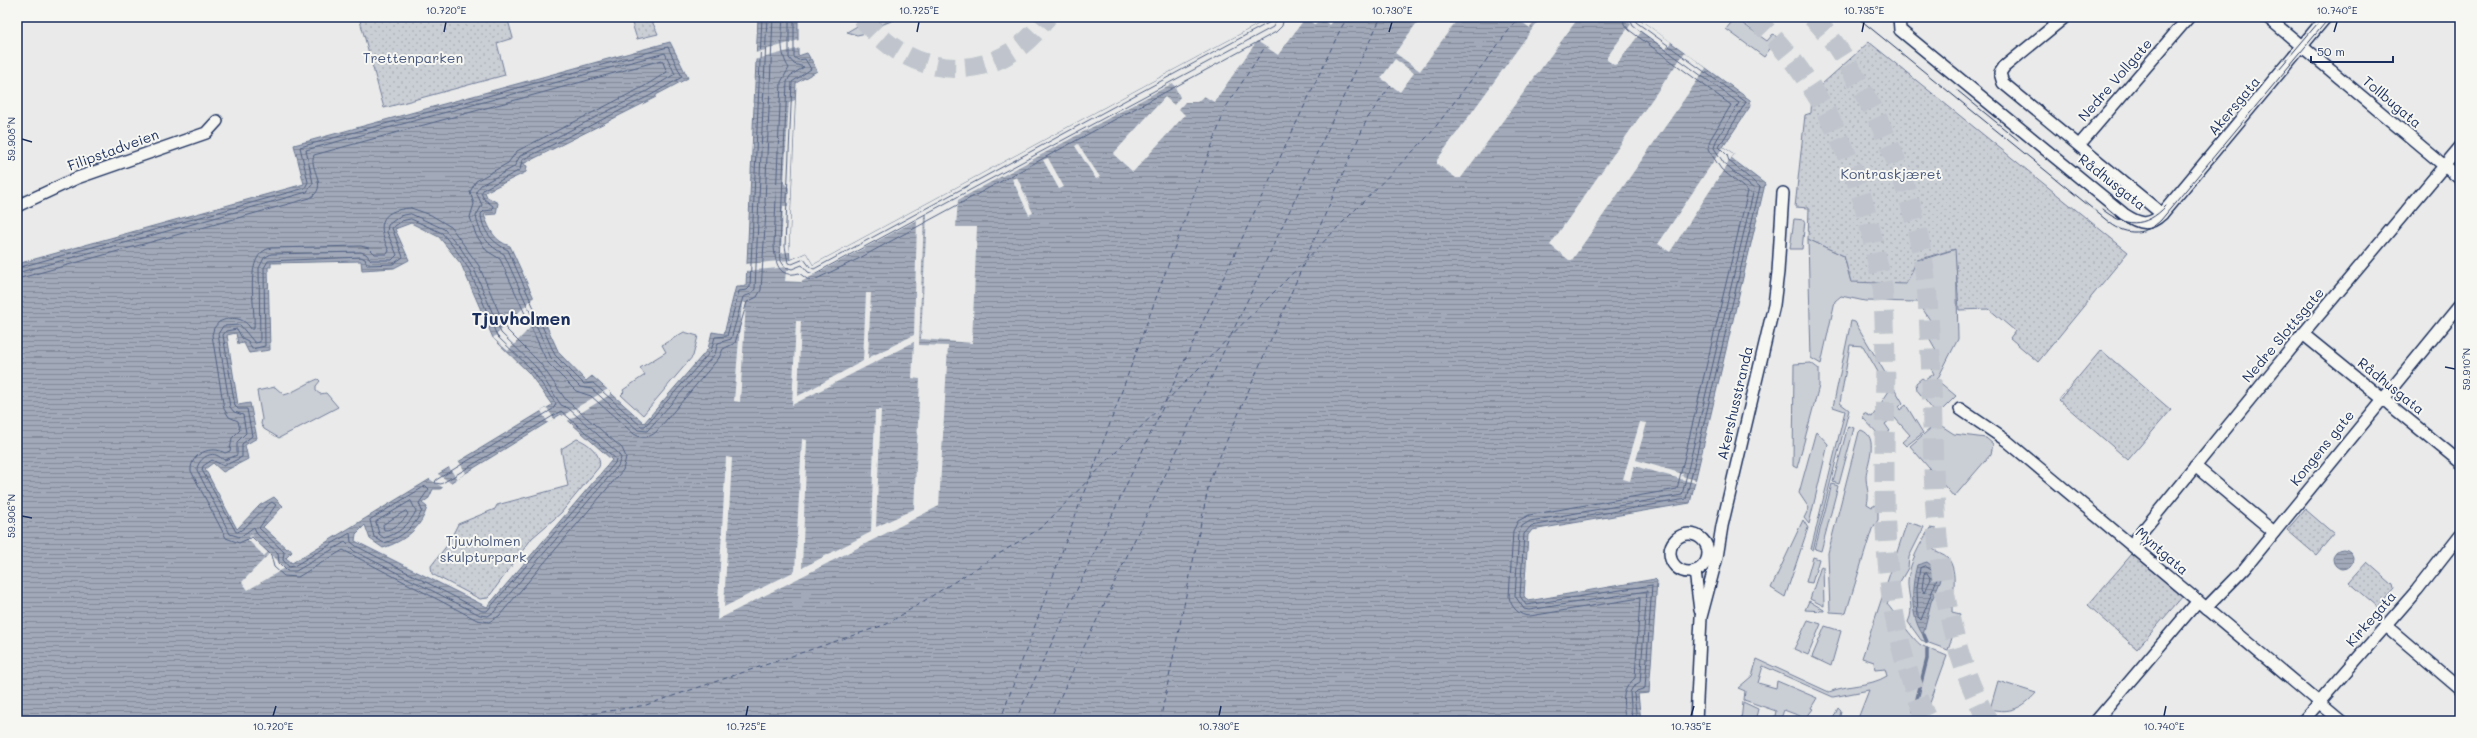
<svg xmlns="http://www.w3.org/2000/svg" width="2477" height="738" viewBox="0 0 2477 738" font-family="Mali,sans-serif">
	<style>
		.grass { fill: #caced5; stroke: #727e9a }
		.park { fill: url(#park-dots); stroke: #727e9a }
		.water { fill: url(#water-rules); stroke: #6c7995; fill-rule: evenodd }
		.pier { fill: #e9eae9 }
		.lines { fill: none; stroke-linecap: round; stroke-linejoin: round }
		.shore { stroke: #516083; stroke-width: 1 }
		.stream { stroke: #6c7995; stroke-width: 3.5 }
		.ferry { stroke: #44547a; stroke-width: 1; stroke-dasharray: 5 4; stroke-linecap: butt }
		.highway-tunnel { stroke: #c0c5cd; stroke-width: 20; stroke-dasharray: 20 10; stroke-linecap: butt }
		.street-casing { stroke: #1b2f5e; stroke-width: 14 }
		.street { stroke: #f6f6f2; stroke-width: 11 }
		.tram { stroke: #1b2f5e; stroke-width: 1 }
		.ticks { fill: none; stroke: #1b2f5e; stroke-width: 1.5 }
		.labels { text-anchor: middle; stroke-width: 4; stroke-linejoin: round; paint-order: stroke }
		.park-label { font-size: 14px; fill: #47577c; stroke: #f6f6f2 }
		.street-label { font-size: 14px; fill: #1b2f5e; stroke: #f6f6f2 }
		.district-label { font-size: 18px; font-weight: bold; fill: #1b2f5e; stroke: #f6f6f2 }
		.neatline { fill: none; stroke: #1b2f5e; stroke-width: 1.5 }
		.ticks-label { font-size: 10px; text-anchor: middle; fill: #1b2f5e }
	</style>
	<defs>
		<pattern id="park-dots" width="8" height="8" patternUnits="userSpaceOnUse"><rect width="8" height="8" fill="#caced5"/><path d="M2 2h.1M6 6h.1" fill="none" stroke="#adb1b9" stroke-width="1.8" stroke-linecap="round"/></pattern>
		<pattern id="water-rules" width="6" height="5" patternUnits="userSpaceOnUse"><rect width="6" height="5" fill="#a2aaba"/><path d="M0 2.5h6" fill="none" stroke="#838b9a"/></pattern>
	</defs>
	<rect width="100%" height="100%" fill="#e9eae9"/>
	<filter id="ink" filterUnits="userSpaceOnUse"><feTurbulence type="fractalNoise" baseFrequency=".025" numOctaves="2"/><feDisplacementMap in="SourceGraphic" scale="8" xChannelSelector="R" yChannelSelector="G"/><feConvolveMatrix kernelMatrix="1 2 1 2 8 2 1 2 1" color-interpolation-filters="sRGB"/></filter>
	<g filter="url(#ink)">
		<!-- grass -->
		<g class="grass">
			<polygon points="1735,18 1767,41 1773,34 1778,38 1764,57 1726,29"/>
			<polygon points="859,25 868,25 871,32 857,35 847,32"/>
			<polygon points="1794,219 1805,220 1802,249 1790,249"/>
			<polygon points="1808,239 1844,256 1851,282 1956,249 1958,339 1937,380 1956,396 1937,415 1917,390 1916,383 1922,378 1925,380 1934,374 1932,370 1940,357 1927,334 1932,323 1918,302 1865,301 1841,296 1835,301 1821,364 1811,358"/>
			<polygon points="1851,321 1855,322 1903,403 1899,407 1900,410 1906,405 1923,433 1906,446 1902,442 1910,435 1894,417 1885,424 1890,431 1881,437 1863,418 1864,413 1872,417 1889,391 1863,346 1850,345 1840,403 1849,410 1813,550 1811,549 1845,411 1833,407"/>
			<polygon points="684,332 698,336 693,356 643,415 621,395 624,392 623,390 645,375 640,368 666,352 662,345"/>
			<polygon points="1811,363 1819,369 1819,386 1797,468 1793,466 1794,364"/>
			<path d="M318 379 320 381 316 386V391L320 394 326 393 338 407 279 438 264 429 261 424 262 419 257 391 275 387 284 395C293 393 307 383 318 379Z"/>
			<polygon points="1937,423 1954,434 1986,438 1993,444 1991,454 1954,497 1910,446"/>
			<polygon points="1848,426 1854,428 1839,484 1833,482"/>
			<path d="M1861 430C1880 437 1867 463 1866 476 1866 487 1870 494 1867 504L1872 507 1878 503V520L1872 529 1846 613 1830 612 1828 553 1859 432Z"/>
			<polygon points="1816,431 1828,444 1809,524 1804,518 1809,508 1799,493"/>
			<polygon points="1832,484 1838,486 1821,551 1815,549"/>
			<polygon points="1803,520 1808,528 1785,597 1771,588"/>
			<path d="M1907 522 1924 527 1909 557 1908 568 1887 604C1894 612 1914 641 1921 645 1928 649 1938 652 1947 656L1926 714 1919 721H1857L1869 690 1833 697 1763 666 1758 683 1776 688 1777 681 1817 698 1811 708 1813 709 1806 718 1799 717 1800 716 1784 710 1780 721H1774L1776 711 1744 700 1745 691 1738 688 1752 676 1757 659 1829 692C1848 684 1869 687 1887 676L1885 669 1875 670 1874 662 1862 658Z"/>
			<path d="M1930 528 1936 529 1931 548C1936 552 1944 553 1948 558 1959 573 1952 595 1952 612L1960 614 1948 650 1921 640 1908 622C1915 609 1907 594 1908 580 1910 561 1920 544 1930 528Z"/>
			<polygon points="1813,557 1819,559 1812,583 1806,582"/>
			<polygon points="1821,566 1823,567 1824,606 1810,599"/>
			<polygon points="1809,601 1824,610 1824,611 1805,610"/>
			<polygon points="1808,620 1821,624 1808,655 1794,649"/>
			<polygon points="1825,626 1841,631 1831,666 1812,657"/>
			<path d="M1998 681 2036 693C2023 708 2010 714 1990 709Z"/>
			<polygon points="1743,702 1758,709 1755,721 1741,721"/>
			<polygon points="1838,708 1841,711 1839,721 1832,721"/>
		</g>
		<!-- park -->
		<g class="park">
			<polygon points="359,17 507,17 513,38 497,43 505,75 384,108"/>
			<polygon points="630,17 650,17 658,34 637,39"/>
			<polygon points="877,17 899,17 899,18 881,25"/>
			<polygon points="1869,42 2128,252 2038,362 2010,338 2015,331 1989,309 1959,310 1955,249 1917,260 1906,284 1851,282 1844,256 1808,239 1809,208 1795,207 1805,115 1811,113 1812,93"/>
			<polygon points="2101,350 2171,410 2128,460 2059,400"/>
			<path d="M577 439C588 442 603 456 599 467L561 513 532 538 488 598 480 599 432 574 431 566 448 544 458 524 495 509 497 505 568 486 561 449Z"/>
			<polygon points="2305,509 2334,534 2316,555 2287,530"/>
			<polygon points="2132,554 2183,596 2137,649 2088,605"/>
			<polygon points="2367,562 2393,585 2394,589 2378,607 2349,582"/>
		</g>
		<!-- water -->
		<g class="water">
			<path d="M758 17H798V56L807 53 810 58 808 61 811 59 817 71 796 83 789 246 790 260 806 253 813 265 1272 17H1636L1750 100 1751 105 1723 147 1734 154 1731 158 1765 184 1690 503 1532 530 1528 535 1524 596 1528 601 1655 579 1657 581 1649 693 1638 694 1641 721H17V264L304 184 294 145 670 42 688 78 656 95V97L523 164 527 166 526 172 485 192 487 197 498 203 496 214 484 215C490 230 494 241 510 246L559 353 586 381 592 376 644 423 708 349 712 332 724 334 736 286H746ZM411 223 439 237 461 264 493 338 529 373 552 405 292 563 286 558 292 552 289 548 287 549 263 527 283 506 274 497 260 505 237 529 205 469 213 463 223 472 248 459 245 445 257 438 250 403 238 405 227 335 236 333 238 344 244 343 249 353 270 350 268 267H271V263L361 261 362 270 394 268 409 260 395 229ZM561 414 612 460 487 607 355 541 356 534 365 525 370 539 383 548C404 541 421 529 427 507L422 503 429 498 433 489H440Z"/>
			<circle cx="2343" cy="559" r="10"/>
			<path d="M1927 562 1936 569 1941 579 1931 602 1923 635C1910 616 1911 588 1917 565Z"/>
		</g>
		<!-- pier -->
		<g class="pier">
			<polygon points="1272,17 1306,17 1278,55 1257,41 1214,102 1204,96 1197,102 1185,102 1179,109 1185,115 1133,172 1113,154 1165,97 1174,105 1180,97 1173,83 958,200 956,227 977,227 972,343 921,339 927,214 924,215 919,345 948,346 939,506 717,620 726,457 732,458 724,607 795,571 802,439 807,440 802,568 871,532 875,410 881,410 876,527 914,509 920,379 912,378 914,342 792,405 796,321 801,321 798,396 863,361 866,293 871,293 868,358 914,335 917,220 801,282 785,281 786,271 789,271 789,267 745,271 746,264 791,260 806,253 813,265"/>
			<polygon points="1312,17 1336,17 1330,25 1320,18 1315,25 1309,20"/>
			<polygon points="1421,17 1459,17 1420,71 1395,53"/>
			<polygon points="1526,17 1538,17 1530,28 1522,22"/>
			<polygon points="1541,17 1579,17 1461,178 1456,178 1437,164 1437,160"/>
			<polygon points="1621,17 1636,17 1671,42 1666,49 1641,32 1617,64 1614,65 1607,60 1607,57 1631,24"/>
			<polygon points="799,40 800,48 754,60 755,53"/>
			<polygon points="1685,52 1706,68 1572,260 1569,260 1550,245"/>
			<polygon points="1395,59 1414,73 1400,92 1381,78"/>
			<polygon points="795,100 789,246 790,252 781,253 783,206 788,206 789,188 784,183 789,103"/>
			<polygon points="1078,144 1100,177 1096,179 1075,146"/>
			<polygon points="1723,147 1734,154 1670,252 1658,244"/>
			<polygon points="1048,158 1064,187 1059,189 1043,160"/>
			<polygon points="1017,177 1033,213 1029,215 1012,179"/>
			<polygon points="536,295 544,313 508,351 493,338"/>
			<polygon points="742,302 746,303 740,402 734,401"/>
			<polygon points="608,389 611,394 566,422 562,416"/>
			<polygon points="547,408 554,419 548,423 541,411"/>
			<polygon points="1640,422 1647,423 1636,460 1683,474 1682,476 1696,480 1695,483 1634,466 1630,481 1623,479"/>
			<polygon points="458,460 466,473 457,479 448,466"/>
			<polygon points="436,473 438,474 452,484 445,489 428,478"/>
			<polygon points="251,535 268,552 264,556 247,539"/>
			<polygon points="270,553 285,568 248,590 242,582"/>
		</g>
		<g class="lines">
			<!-- shore -->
			<g class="shore">
				<path d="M783 17C782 34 779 54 789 68L781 82 774 245C775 262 778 279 799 273L807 279 814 280 858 259 1276 32 1282 26 1284 17"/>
				<polyline points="789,17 789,58 794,64 804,67 790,76 787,82 780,247 781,261 785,267 792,269 802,265 808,272 814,274 1273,27 1278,17"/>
				<polyline points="794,17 794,57 798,60 805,59 811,69 792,82 785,246 788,263 792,264 804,259 810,267 814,269 1270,22 1273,17"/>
				<path d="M1623 17 1624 24 1629 30 1731 105 1710 140 1708 149 1721 169 1748 191 1677 489 1529 515 1518 521 1513 531 1509 597C1511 607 1519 616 1530 616L1640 598 1635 678C1619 692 1624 702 1625 721"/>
				<polyline points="1629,17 1633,26 1739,103 1716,141 1714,148 1725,165 1754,189 1682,495 1530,521 1522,526 1519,533 1515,596 1524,609 1529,610 1647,591 1640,683 1633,687 1630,692 1632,721"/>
				<polyline points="1634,17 1636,22 1746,102 1719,147 1727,155 1729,161 1760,187 1686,499 1531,526 1524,534 1520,596 1526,605 1652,585 1645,688 1637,691 1634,694 1637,721"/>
				<path d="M411 208 431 215 451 227 479 266 506 329 540 363 566 400 622 448 626 457 623 470 499 616 489 622 477 620 343 550 298 577 284 576 274 567 271 555 252 537 239 543 226 538 191 471C190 453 212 445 225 453L230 451 232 438 240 430 238 421 229 417 224 409 212 335 214 328 219 322C231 316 244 317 251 329H254C256 308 242 253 271 248L361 246 369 248 375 254H387L389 251C378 227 377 210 411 208Z"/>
				<path d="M411 214 444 229 460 247 474 269 501 333 536 367 561 405 568 408 618 453 621 458 618 466 494 612 488 616 480 615 354 551 345 542 296 571H287L279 563 278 553 257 534 254 527 240 537 230 534 197 470C197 462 207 452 216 455 219 456 222 459 225 460L237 455V442L246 433 243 415 234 412 230 407 218 334 223 326 240 325 255 343 260 342 259 268 264 258 271 254 361 252 366 254 371 260H392L397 255 387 232 388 225 400 216Z"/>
				<path d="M411 219 442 233 456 250 470 271 497 336 532 370 556 404 553 409 436 480 435 483 441 484 561 411 616 459 615 463 487 611H482L356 546 351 542 350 533 294 566 289 567 283 560 284 552 259 528 276 505 272 502C263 507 243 533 236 532L202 470 203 466 212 460 224 466 242 457V444L252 436 247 409H238L235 406 223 335 226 331 237 329 242 338 248 341 252 349 265 346 264 268 268 261 361 257 365 259 367 265 393 264 403 257 392 228 402 221Z"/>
				<path d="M17 268 305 188 308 182 300 147 668 47 682 77 651 95 522 160 520 170 484 189 481 193 484 199 493 206 492 210 484 211 481 214C482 231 493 243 508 250L555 355 584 384 593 383 641 426H645L711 351 715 337 727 336 739 291 747 290 750 287 762 17"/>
				<path d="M17 273 307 192 313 183 306 150 665 53 675 74 647 91 520 156 514 167 481 185 476 192 482 205 476 216C479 234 488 246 504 254L551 358 580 387 592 389 638 430 647 431 715 354 718 343 731 339 743 297 751 294 755 289 767 17"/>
				<path d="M17 279 310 198C330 186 308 169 314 155L662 60 667 72 643 87 517 151 508 163 476 181 470 192 474 204 470 217 476 235 487 251 500 259 547 362 576 391 591 396 634 434C642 439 649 438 656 432L719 358 723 349 735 343 747 302 757 297 761 290 766 211 765 202 773 17"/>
				<path d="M426 486 429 489 419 503 422 511C414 527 402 538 384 543L374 537 370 520Z"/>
				<path d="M411 501 416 511C410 524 398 534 384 538L379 534 376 522Z"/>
				<path d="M406 511 408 514C404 521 392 531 384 530L383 525Z"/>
				<polygon points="1925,566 1933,571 1937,579 1921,620 1918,617 1917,588 1920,568"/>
				<polygon points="1927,573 1931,579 1924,593 1922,588 1924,574"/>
			</g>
			<!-- stream -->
			<g class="stream">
				<polyline points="1924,635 1927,642"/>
				<polyline points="1914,711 1927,659 1927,649"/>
			</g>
			<!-- ferry -->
			<g class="ferry">
				<polyline points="1306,258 1367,119 1391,85"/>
				<polyline points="1231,335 1381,17"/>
				<polyline points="1165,402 1341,28 1348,17"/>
				<polyline points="1090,478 1226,107 1265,47"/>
				<polyline points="548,721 646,705 887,624 1042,527 1430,134 1519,17"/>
				<polyline points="1000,721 1088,481"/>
				<polyline points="1015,721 1164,405"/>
				<polyline points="1049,721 1230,338"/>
				<polyline points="1160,721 1210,479 1305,261"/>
			</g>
			<!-- highway-tunnel -->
			<g class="highway-tunnel">
				<path d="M862 17C911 83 1000 87 1047 17"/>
				<path d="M1753 17C1820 80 1858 162 1875 252 1878 265 1882 279 1883 292 1893 434 1863 589 1928 721"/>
				<path d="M1812 17C1835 39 1851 69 1866 97 1894 147 1914 204 1923 261 1929 295 1929 331 1931 365 1935 487 1928 610 1988 721"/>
			</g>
			<defs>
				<g id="street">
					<path d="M1899 17 1900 30 2124 214C2139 224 2149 227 2162 214L2326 17"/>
					<polyline points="2065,17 2004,67 2000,73 2003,83 2162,214"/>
					<polyline points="2267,17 2460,179"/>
					<polyline points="2080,144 2189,17"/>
					<polyline points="17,206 77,178 206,133 217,121"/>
					<polyline points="2303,334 2460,462"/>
					<polyline points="1960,409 2007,441 2341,721"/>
					<polyline points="2195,466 2274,532"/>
					<circle cx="1689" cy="553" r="19"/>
					<polyline points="2132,544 2303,334 2460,147"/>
					<polyline points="1695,571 1700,610"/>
					<polyline points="2206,608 2245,568 2460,305"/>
					<polyline points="2385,625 2460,689"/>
					<polyline points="1696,721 1701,617 1717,557 1722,526 1774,305 1778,272 1783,193"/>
					<polyline points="2096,721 2198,601"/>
					<polyline points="2303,721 2417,590 2460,535"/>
				</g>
			</defs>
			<!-- street casing -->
			<use href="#street" class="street-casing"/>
			<!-- street -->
			<use href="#street" class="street"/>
			<!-- tram -->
			<g class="tram">
				<path d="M1857 17 2110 223C2127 236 2146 235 2161 220L2330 17"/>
				<polyline points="2279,69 2323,17"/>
				<polyline points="1958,91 2018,140"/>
				<path d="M2102 209C2124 227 2145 229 2166 206"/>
			</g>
		</g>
	</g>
	<!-- ticks -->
	<path class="ticks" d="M444 32 446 22M917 32 919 22M1389 32 1392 22M1862 32 1864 22M2334 32 2337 22M22 139 32 142M2445 367 2455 369M22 516 32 518M273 716 276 706M746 716 748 706M1219 716 1221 706M1691 716 1694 706M2164 716 2166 706"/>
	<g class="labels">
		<!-- park labels -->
		<g class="park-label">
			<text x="413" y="63">Trettenparken</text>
			<text x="1891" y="179">Kontraskjæret</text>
			<text x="483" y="546">Tjuvholmen<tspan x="483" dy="16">skulpturpark</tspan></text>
		</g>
		<!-- street labels -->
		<g class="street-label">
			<text transform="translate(2115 80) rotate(-49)" y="5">Nedre Vollgate</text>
			<text transform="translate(2392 102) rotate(40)" y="5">Tollbugata</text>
			<text transform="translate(2234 106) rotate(-50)" y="5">Akersgata</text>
			<text transform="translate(113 150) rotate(-20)" y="5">Filipstadveien</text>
			<text transform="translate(2112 182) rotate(38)" y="5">Rådhusgata</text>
			<text transform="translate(2283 335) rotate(-50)" y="5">Nedre Slottsgate</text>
			<text transform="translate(2391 386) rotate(39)" y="5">Rådhusgata</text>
			<text transform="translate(1735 403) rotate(-77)" y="5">Akershusstranda</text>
			<text transform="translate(2322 448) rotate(-51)" y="5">Kongens gate</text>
			<text transform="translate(2162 551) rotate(41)" y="5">Myntgata</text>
			<text transform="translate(2371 619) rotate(-49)" y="5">Kirkegata</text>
		</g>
		<!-- district labels -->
		<g class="district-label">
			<text x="521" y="325">Tjuvholmen</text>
		</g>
	</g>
	<!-- margin -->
	<rect width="2477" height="738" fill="none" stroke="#f6f6f2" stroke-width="44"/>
	<!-- scale -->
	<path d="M2311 56v6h82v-6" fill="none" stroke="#1b2f5e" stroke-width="2"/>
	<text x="2317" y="56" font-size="12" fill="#1b2f5e" stroke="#f6f6f2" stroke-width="3" paint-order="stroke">50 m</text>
	<rect x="22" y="22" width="2433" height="694" class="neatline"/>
	<g class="ticks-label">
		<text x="446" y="14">10.720°E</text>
		<text x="919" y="14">10.725°E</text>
		<text x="1392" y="14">10.730°E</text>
		<text x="1864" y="14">10.735°E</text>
		<text x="2337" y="14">10.740°E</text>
		<text transform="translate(11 139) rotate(-90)" y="4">59.908°N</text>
		<text transform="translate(2466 369) rotate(-90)" y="4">59.910°N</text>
		<text transform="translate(11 516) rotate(-90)" y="4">59.906°N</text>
		<text x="273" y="730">10.720°E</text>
		<text x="746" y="730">10.725°E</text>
		<text x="1219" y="730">10.730°E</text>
		<text x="1691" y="730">10.735°E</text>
		<text x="2164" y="730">10.740°E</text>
	</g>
</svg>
